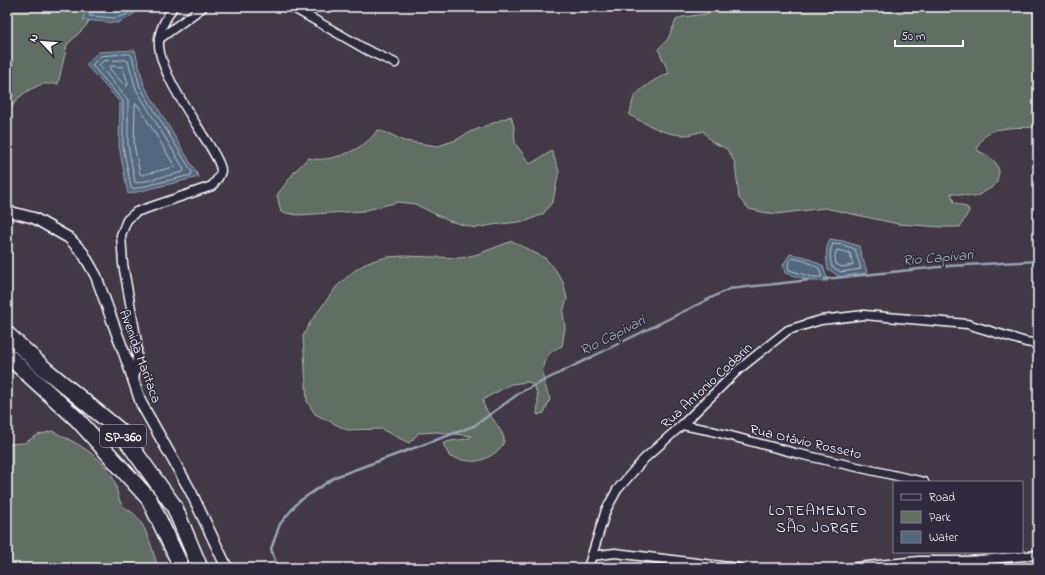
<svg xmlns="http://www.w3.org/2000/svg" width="1045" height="575" viewBox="0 0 1045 575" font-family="'Indie Flower',sans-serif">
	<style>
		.green { fill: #616e63; stroke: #b0b6b1 }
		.water { fill: #53677e; stroke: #98a4b2 }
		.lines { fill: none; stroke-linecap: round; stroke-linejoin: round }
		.shore { stroke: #bac2cb; stroke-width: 1 }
		.stream { stroke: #98a4b2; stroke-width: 2.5 }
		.minor-casing { stroke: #fff; stroke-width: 11 }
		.tertiary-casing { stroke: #fff; stroke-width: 13 }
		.motorway-casing { stroke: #fff; stroke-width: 18 }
		.minor { stroke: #2f2a3d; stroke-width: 8 }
		.tertiary { stroke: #2f2a3d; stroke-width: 10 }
		.motorway { stroke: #2f2a3d; stroke-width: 15 }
		.labels { text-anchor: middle; stroke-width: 3; stroke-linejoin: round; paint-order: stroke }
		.shield { fill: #2f2a3d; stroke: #c1bfc5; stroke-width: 1 }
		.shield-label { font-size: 13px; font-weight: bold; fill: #fff }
		.street-label { font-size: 14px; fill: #fff; stroke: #2f2a3d }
		.water-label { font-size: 15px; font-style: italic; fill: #a9b3be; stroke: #2f2a3d }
		.neighbourhood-label { font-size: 15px; letter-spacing: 1px; fill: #fff; stroke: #2f2a3d }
	</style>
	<rect width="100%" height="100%" fill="#423846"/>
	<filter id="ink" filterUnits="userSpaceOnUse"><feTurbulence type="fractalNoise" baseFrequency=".025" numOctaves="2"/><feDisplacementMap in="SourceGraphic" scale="8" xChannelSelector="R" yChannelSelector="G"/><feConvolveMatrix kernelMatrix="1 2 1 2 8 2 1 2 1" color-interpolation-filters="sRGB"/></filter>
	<g filter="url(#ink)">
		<!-- green -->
		<g class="green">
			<polygon points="7,7 102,7 95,10 86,26 67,45 58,84 42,84 29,90 17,99 12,107 7,111"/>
			<path d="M713 7H1038V127C1025 128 997 126 987 134 982 138 978 145 977 150L990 157 996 163 999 171 997 182 993 187 975 197 951 193 954 202 968 208 969 211 960 227H942L898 224 825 208 776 214 762 212 749 209 739 198 735 163 727 149 712 142 703 131C697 133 690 135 684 135 664 135 647 124 629 115 632 110 631 105 633 100 637 89 659 77 669 73L658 49 668 39 676 20 682 17 707 14Z"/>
			<path d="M511 116 514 127 515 143 530 164 552 151 559 171 553 201 543 214 527 221 492 225 475 228 449 221 415 204 398 202 363 211 298 215 281 212 277 195 295 171 308 158C329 164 367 149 377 130L390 134 404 141 438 146 456 140 470 132Z"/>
			<path d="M512 241 545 258 555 269 563 282 567 299 563 312 565 328 562 346C536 356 541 377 550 399L544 413 537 415C538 403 540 389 529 382L511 384 484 399 483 403 485 408C489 415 504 432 504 439 505 449 486 460 477 461 468 462 459 459 450 457L443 444C452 438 464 442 472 436L437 432 419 433 409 443 381 429 347 430 315 414 307 401 303 336 311 321 337 286 354 271 368 262 388 257 404 256 461 258 478 254Z"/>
			<path d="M52 431C75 442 102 455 114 480 117 487 117 499 123 506 127 510 134 512 137 517 148 530 153 552 158 568H7V444L24 443 38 435Z"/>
		</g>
		<!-- water -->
		<g class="water">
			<polygon points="86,7 143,7 128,18 117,23 83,20"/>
			<polygon points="135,50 144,85 199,177 128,194 119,146 120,102 86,65 98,52"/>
			<path d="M830 239 843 241 859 246C860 256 866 264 867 273L840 277 828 269C826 258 825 249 830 239Z"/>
			<polygon points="790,254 806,257 823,266 828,281 812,281 785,273 783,265"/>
		</g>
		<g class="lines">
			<!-- shore -->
			<g class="shore">
				<polyline points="89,7 89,14 90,16 116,18 126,15 136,7"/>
				<polygon points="130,54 132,56 140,87 192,172 191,175 133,189 131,188 123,146 123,101 92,65 101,56"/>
				<polygon points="126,60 128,61 136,89 184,169 183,172 137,183 135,182 128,145 128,100 99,65 103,61"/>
				<polygon points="112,66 123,67 128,84 127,86 125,86 110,69 110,67"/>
				<polygon points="136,104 138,105 174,165 174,167 142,175 140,174 134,145 135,106"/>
				<path d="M833 244 843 245 855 249 861 269 841 272 832 267C830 260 829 250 833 244Z"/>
				<polygon points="837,250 850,253 853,265 842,267 836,264 835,257"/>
				<polygon points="792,258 805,261 819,268 822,277 812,277 789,270 788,265"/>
			</g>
			<!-- stream -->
			<g class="stream">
				<polyline points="825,279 949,266 1038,261"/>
				<polyline points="281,568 276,563 271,549 280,524 298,502 335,477 474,426 521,392 729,289 810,280"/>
			</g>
			<defs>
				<g id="minor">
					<polyline points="292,7 367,50 395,63"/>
					<polyline points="159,39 203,7"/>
					<path d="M134 381 137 357V342L123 264 121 235 127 220 136 212 212 186C215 182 221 176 221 170 220 161 209 145 204 137 190 114 157 67 159 41 159 29 167 17 173 7"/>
					<polyline points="682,425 708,430 799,454 924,482"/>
					<polyline points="592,556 615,553 738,568"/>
					<polyline points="588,568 606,510 617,490 644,459 682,425 738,370 788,330 821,320 864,315 967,324 1026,342 1038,344"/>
					<polyline points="847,568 919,561 968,561 1038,555"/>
				</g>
				<polyline id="tertiary" points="7,211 34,218 69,238 83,253 96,276 128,364 141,403 190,490 227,568"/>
				<g id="motorway">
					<polyline points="7,334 46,370 119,430 174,506 200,568"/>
					<polyline points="7,355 77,419 149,499 182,568"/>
				</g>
			</defs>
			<!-- minor casing -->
			<use href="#minor" class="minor-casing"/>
			<!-- tertiary casing -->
			<use href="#tertiary" class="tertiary-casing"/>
			<!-- motorway casing -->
			<use href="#motorway" class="motorway-casing"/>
			<!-- minor -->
			<use href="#minor" class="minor"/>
			<!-- tertiary -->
			<use href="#tertiary" class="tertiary"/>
			<!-- motorway -->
			<use href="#motorway" class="motorway"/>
		</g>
	</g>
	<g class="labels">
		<!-- shield labels -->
		<rect class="shield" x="100" y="425" width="46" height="22" rx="3"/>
		<g class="shield-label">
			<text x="123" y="441">SP-360</text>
		</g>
		<!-- street labels -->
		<g class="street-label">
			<text transform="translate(141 356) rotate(70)" y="5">Avenida Maritaca</text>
			<text transform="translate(706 385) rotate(-43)" y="5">Rua Antonio Codarin</text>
			<text transform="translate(806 441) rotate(13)" y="5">Rua Otávio Rosseto</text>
		</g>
		<!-- water labels -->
		<g class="water-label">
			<text transform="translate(938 257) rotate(-5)" y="5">Rio Capivari</text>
			<text transform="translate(612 335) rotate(-27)" y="5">Rio Capivari</text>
		</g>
		<!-- neighbourhood labels -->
		<g class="neighbourhood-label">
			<text x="818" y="515">LOTEAMENTO<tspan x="818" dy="17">SÃO JORGE</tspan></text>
		</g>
	</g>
	<!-- margin -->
	<rect width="1045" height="575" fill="none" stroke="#2f2a3d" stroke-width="24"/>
	<rect x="12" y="12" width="1021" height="551" fill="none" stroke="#fff" stroke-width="1.5" filter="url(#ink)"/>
	<!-- legend -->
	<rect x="893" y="481" width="130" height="72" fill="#2f2a3d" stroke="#827f8b"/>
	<rect x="901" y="494" width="20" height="6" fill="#2f2a3d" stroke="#827f8b"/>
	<text x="929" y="501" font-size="12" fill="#ffffff">Road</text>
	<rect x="901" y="511" width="20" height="12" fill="#616e63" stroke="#827f8b"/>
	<text x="929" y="521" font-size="12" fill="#ffffff">Park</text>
	<rect x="901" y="531" width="20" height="12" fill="#53677e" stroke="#827f8b"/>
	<text x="929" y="541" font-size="12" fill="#ffffff">Water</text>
	<!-- north arrow -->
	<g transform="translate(42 42) rotate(296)" stroke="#2f2a3d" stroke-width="3" paint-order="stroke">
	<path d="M0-3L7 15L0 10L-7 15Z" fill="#ffffff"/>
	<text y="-6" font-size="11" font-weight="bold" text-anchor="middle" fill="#ffffff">N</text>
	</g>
	<!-- scale -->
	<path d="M895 40v6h68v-6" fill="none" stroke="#ffffff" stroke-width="2"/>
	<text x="901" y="40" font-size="12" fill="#ffffff" stroke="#2f2a3d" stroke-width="3" paint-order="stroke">50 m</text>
</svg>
